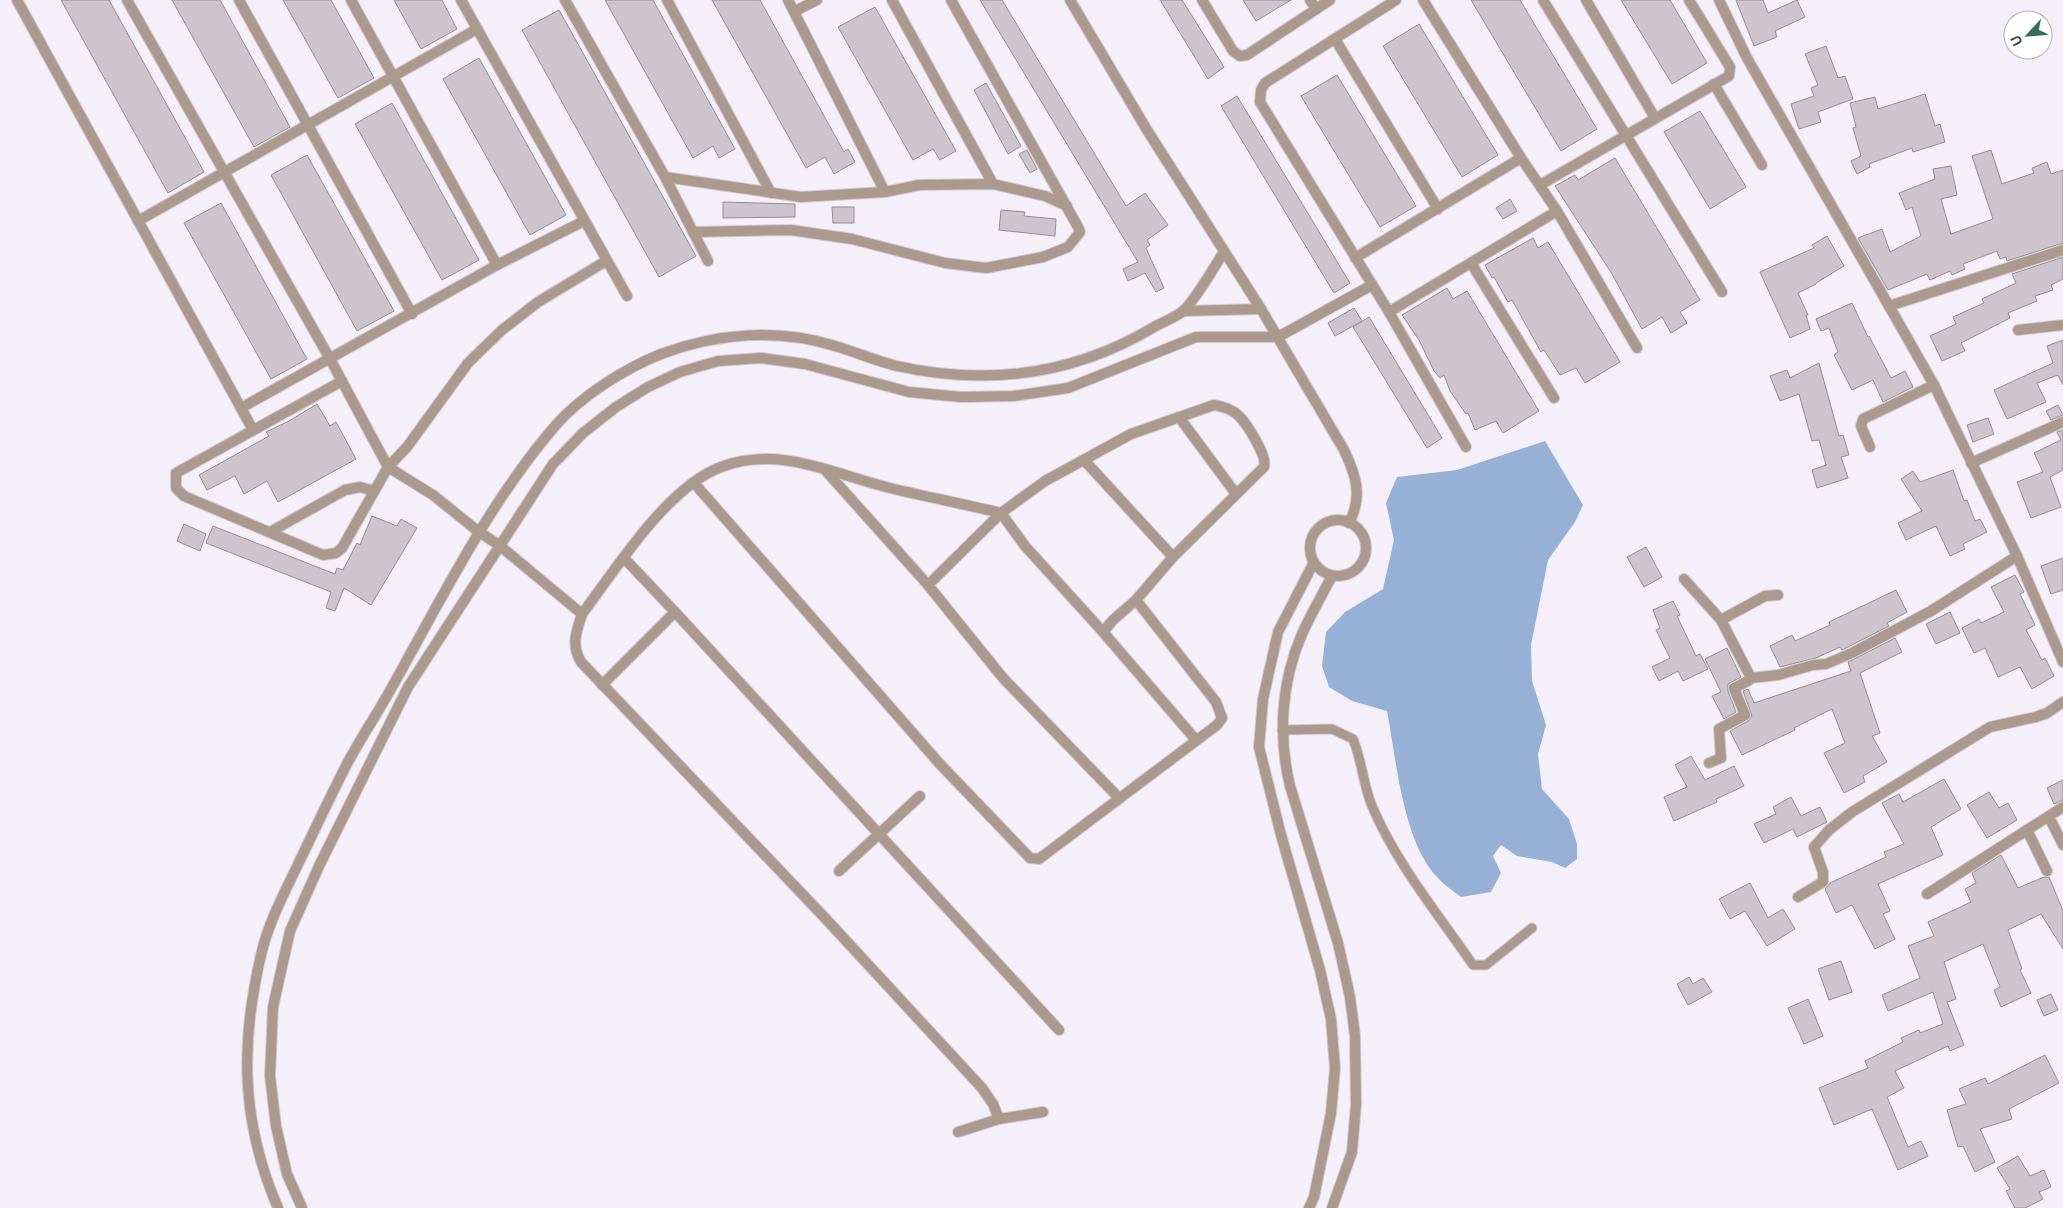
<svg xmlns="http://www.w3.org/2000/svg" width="2063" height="1208" viewBox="0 0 2063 1208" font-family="Overpass,sans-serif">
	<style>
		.water { fill: #97b0d6 }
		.building { fill: #cec5cc; stroke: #968d94 }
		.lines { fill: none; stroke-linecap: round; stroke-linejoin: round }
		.lane-casing { stroke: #d0cbd3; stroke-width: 11 }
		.street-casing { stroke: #d0cbd3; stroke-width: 12 }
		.lane { stroke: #aa998c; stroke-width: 9 }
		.street { stroke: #aa998c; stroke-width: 10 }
	</style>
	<rect width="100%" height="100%" fill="#f5eff9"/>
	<!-- water -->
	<path class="water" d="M1545 441 1583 505 1575 522 1548 560 1531 645 1532 681 1546 725 1538 754 1542 789 1569 819 1577 844V859L1565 868 1552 862 1517 856 1501 845 1493 856 1501 873 1491 892 1461 897C1453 891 1444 885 1437 877 1403 842 1396 758 1387 711L1352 701 1329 687 1322 666 1326 632 1345 612 1383 589 1394 540 1386 503 1397 477 1457 470Z"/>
	<!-- building -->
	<g class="building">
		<polygon points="61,0 109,0 204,172 168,193"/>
		<polygon points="172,0 220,0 290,127 254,147"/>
		<polygon points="283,0 331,0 374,78 338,98"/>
		<polygon points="394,0 442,0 457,29 421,49"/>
		<polygon points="605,0 653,0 735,149 719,158 713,146 693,158"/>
		<polygon points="712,0 760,0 844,152 848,149 855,162 834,174 825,157 806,168"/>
		<polygon points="980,0 1002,0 1126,206 1145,193 1168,225 1147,240 1150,245 1146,248 1164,288 1156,292 1145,273 1128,281 1123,269 1138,262"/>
		<polygon points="1160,0 1182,0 1224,67 1208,79"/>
		<polygon points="1243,0 1291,0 1256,21"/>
		<polygon points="1471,0 1520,0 1597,129 1561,151"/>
		<polygon points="1621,0 1670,0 1707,63 1672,84"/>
		<polygon points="1736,0 1763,0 1768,13 1797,0 1805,17 1775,31 1777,37 1754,46"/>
		<polygon points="875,7 956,151 940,160 933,149 913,160 838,27"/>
		<polygon points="559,10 696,256 659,277 522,30"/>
		<polygon points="1419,24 1498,155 1462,177 1383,46"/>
		<polygon points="1826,46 1838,78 1845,76 1853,99 1818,112 1821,122 1799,129 1791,104 1814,96 1811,88 1818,85 1805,54"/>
		<polygon points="479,58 566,215 530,235 443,79"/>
		<polygon points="1337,75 1416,206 1380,227 1301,96"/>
		<polygon points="986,83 1021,146 1008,154 974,90"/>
		<polygon points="1925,94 1935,126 1940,124 1945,142 1913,152 1912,148 1869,164 1870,167 1857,174 1851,161 1861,156 1853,128 1856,127 1850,103 1875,97 1878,109"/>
		<polygon points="1237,96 1350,283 1334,293 1221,106"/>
		<polygon points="392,103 479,260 442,280 355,124"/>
		<polygon points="1700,111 1746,187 1710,209 1664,132"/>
		<polygon points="1027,150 1037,169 1030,173 1019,154"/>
		<polygon points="1991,150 2002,184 2034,173 2032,168 2047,162 2051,174 2063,170 2063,243 2007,261 2006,257 2000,259 1997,251 1963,264 1965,269 1952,275 1950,271 1930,280 1927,274 1888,290 1858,238 1882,229 1890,252 1921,236 1912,207 1906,210 1899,193 1935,179 1933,169 1951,166 1957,195 1941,199 1951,234 1993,219 1972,156"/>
		<polygon points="307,155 394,311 357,331 271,175"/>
		<polygon points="1615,158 1700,300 1680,312 1687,323 1671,333 1662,317 1642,329 1612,274 1555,186 1575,175 1578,180"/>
		<polygon points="1510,199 1517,211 1503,219 1496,208"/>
		<polygon points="723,202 795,204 795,217 723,218"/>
		<polygon points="221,203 307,359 271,379 184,223"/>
		<polygon points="832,207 854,207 854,223 833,223"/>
		<polygon points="1001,210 1025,212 1024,216 1056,219 1055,236 999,230"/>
		<polygon points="1827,236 1844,266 1816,283 1816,284 1798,293 1808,315 1806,315 1810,329 1790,338 1760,272 1814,248 1812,245"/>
		<polygon points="1533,238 1538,248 1548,242 1620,362 1585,383 1576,368 1560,375 1544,350 1541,352 1512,300 1508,302 1494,277 1492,278 1485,265"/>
		<polygon points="2063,257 2063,279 2051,285 2053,290 2035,296 2037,301 2008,313 2010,318 1961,343 1965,351 1942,361 1930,336 1956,324 1953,317 1984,303 1982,299 2016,283 2012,274"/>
		<polygon points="1447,288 1453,299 1467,291 1539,411 1503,433 1496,421 1475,430 1468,413 1466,414 1450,391 1444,375 1440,378 1434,371 1419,340 1402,315"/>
		<polygon points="1852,303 1868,337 1869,336 1891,378 1905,371 1913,387 1883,402 1873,380 1852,390 1834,355 1838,352 1829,328 1821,331 1816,319"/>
		<polygon points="1354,308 1362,321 1335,336 1328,323"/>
		<polygon points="1369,317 1442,438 1427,448 1353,327"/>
		<polygon points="2063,340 2063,385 2058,375 2037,383 2046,402 2007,419 1994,390 2053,363 2047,346"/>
		<polygon points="1819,363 1839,436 1843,435 1849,455 1841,457 1848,478 1817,488 1812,470 1826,465 1819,440 1812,441 1799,394 1780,401 1770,376 1787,370 1790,378"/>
		<polygon points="317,404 330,426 336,422 356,459 278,502 267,481 244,494 235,476 207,490 199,475 269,436 266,432 289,421"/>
		<polygon points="2058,405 2063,415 2051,420 2046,411"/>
		<polygon points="1988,418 1994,434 1973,442 1967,425"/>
		<polygon points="2063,430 2063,470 2050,477 2061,507 2031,518 2017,482 2043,472 2034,453 2061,440 2057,432"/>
		<polygon points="1953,470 1964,501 1967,500 1975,521 1980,519 1987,532 1963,544 1965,549 1950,556 1936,526 1906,540 1898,523 1922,511 1901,479 1913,471 1920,482"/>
		<polygon points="372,516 397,526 401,519 417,528 371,605 344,588 335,611 326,608 331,592 206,543 213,526 335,574 337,568 343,570 357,543 360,545"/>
		<polygon points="184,524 206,534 200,551 177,541"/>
		<polygon points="1646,547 1662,577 1644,587 1627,557"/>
		<polygon points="2063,558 2063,590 2051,594 2041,566"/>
		<polygon points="2015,575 2024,592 2020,594 2035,625 2026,630 2042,660 2045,658 2054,676 2032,689 2020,667 1998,677 1985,648 1974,653 1962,628 1979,619 1981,623 2004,612 1991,587"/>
		<polygon points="1896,590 1907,612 1887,623 1889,626 1842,650 1840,647 1816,658 1780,667 1770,646 1792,635 1795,641 1830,625 1829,622"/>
		<polygon points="1673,601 1680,615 1677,616 1696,656 1700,654 1708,669 1683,681 1678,671 1659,681 1652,667 1670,658 1656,630 1660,628 1653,610"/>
		<polygon points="1950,612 1960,633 1936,644 1926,624"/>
		<polygon points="1895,638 1902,652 1860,673 1880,733 1872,736 1887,762 1863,776 1865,782 1844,793 1824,753 1845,743 1832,709 1794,728 1795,730 1742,755 1730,731 1748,721 1752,716 1743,691 1748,689 1754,703 1851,671 1848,662"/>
		<polygon points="1727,648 1741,677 1728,684 1728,691 1736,712 1724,719 1712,696 1721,692 1705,659"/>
		<polygon points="1691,756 1705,780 1734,766 1744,786 1716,799 1717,802 1674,821 1664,797 1687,787 1675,765"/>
		<polygon points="1944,779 1961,809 1931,827 1943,855 1878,884 1890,911 1883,914 1895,939 1875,949 1852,905 1836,913 1825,889 1830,883 1886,857 1884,852 1904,844 1882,803 1899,794 1903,802"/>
		<polygon points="2063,780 2063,800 2054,804 2047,788"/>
		<polygon points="1989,792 1999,808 2008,803 2017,820 1987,838 1967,805"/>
		<polygon points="1791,797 1801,816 1820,807 1827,822 1797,837 1793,829 1764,843 1754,824 1776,814 1773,807"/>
		<polygon points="2001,855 2018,888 2044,877 2049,877 2063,911 2063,949 2041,914 2008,930 2022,969 2020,970 2031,993 2001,1007 1994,990 2000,987 1983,944 1944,962 1956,999 1947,1002 1964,1045 1950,1051 1948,1046 1895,1071 1904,1088 1887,1097 1908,1147 1921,1141 1928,1156 1898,1170 1872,1109 1834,1125 1819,1088 1868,1068 1865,1061 1903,1042 1901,1038 1919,1030 1920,1033 1943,1024 1933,992 1888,1011 1882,995 1920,978 1908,946 1934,936 1928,922 1971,902 1965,889 1976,883 1972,873"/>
		<polygon points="1750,883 1768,918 1783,909 1795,929 1767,946 1745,911 1730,919 1719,899"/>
		<polygon points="1841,961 1852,992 1829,1000 1818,969"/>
		<polygon points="1689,977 1693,984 1703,978 1712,992 1688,1005 1677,984"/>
		<polygon points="2051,994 2058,1010 2044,1016 2037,1000"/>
		<polygon points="1808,999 1823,1036 1804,1044 1788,1008"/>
		<polygon points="2045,1055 2059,1083 2009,1109 2012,1119 1980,1129 1995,1162 1975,1172 1963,1146 1958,1147 1947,1110 1966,1104 1959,1089 1985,1078 1988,1084"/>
		<polygon points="2018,1156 2030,1176 2044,1170 2051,1187 2039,1192 2043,1199 2025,1208 2015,1208 2006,1191 2010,1189 1997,1168"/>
	</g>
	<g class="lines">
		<defs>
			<path id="lane" d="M1282 730 1332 729 1353 739C1362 761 1363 784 1372 806 1396 863 1438 914 1473 965H1486L1532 928"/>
			<g id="street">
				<polyline points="17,0 253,430"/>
				<path d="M127 0 330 359 388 467 433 495 479 532 499 545 582 614C576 632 571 645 581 662L826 919 982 1088 993 1104 999 1119 1043 1112"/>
				<polyline points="239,0 412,314"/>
				<polyline points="351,0 497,265"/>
				<polyline points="461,0 627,296"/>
				<polyline points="565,0 665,177 708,261"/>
				<polyline points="667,0 771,193"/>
				<polyline points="788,0 885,192"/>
				<polyline points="892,0 993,184"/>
				<path d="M1070 0 1147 130 1261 309 1344 450C1356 475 1363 497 1349 523"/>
				<polyline points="1202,0 1233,51 1240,56 1247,55 1330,0"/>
				<polyline points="1310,0 1316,9"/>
				<polyline points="1396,0 1265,83 1261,90 1260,102 1389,312 1466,447"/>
				<polyline points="1423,0 1521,158 1557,211 1637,348"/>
				<polyline points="1543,0 1722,292"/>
				<polyline points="1586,0 1655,118"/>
				<polyline points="1719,0 1747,58 1889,306 2063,250"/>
				<polyline points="795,11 817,0"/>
				<polyline points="1335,39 1438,209"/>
				<polyline points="1714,84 1762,165"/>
				<polyline points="665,177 801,197 885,192 919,185 993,184 1045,196 1067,206"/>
				<polyline points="1540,185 1729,76 1730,67 1689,0"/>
				<polyline points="138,221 477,29"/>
				<polyline points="693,232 791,230 852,239 945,263 986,268 1043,257 1068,247 1080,232 1078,227 951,0"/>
				<polyline points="1355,258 1521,158"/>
				<polyline points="1471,263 1554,398"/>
				<polyline points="1889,306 1934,385 2017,556 2063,662"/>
				<polyline points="1183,311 1261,309"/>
				<polyline points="1389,312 1557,211"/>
				<polyline points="2018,330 2063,325"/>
				<polyline points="342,381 176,473 176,488 184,496 323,555 336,553 342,548 388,467 407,447 468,363 502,330 538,302 606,261"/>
				<polyline points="241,408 497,265 584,221"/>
				<polyline points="1179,417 1236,494"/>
				<polyline points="1870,447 1861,426 1863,419 1934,385"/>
				<polyline points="1084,460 1173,557"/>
				<polyline points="1971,463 2063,422"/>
				<polyline points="826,471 928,585 1003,678 1119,798"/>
				<polyline points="694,483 939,763 1030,858 1039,859 1217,725 1222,718 1216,702 1136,600"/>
				<circle cx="1338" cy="548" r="28"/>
				<polyline points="270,532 345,490 360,487 374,491"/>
				<polyline points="1684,579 1721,620 1751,678 1748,681 1734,688 1745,715 1719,729 1721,758 1709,763"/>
				<polyline points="675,612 1059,1030"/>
				<path d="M582 614C616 569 667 487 721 467 780 445 833 474 890 488 927 497 964 504 1001 513L1025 546 1103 632 1113 620 1136 600 1173 557 1264 467C1268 457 1247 424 1239 416 1232 409 1224 407 1214 405L1131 434 1045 481 1001 513 928 585"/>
				<polyline points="1721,620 1765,596 1778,595"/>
				<polyline points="1103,632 1196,740"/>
				<polyline points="1751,678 1778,675 1813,665 1826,664 1852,653 1931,611 2017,556"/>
				<polyline points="602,685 675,612 624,558"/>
				<polyline points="2049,817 2063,845"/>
				<polyline points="2027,830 2047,871"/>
				<polyline points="839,871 920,796"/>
				<polyline points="1927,894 2063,807"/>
				<polyline points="1798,897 1823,882 1823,872 1814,847 1829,830 1852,812 1990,727 2036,717 2047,713 2063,702"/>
				<polyline points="958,1132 999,1119"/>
				<path d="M278 1208C241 1122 240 1045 261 955 269 920 286 890 301 858 316 827 331 795 347 764 361 737 378 713 392 687 442 598 488 504 555 426 581 396 624 369 661 354 717 333 778 328 835 346 856 352 876 361 897 366 987 386 1074 375 1154 327 1163 322 1174 318 1182 312 1196 300 1213 268 1224 252"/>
				<polyline points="302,1208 287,1174 276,1126 270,1076 273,1007 290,931 320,864 408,687 553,464 583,433 616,407 648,387 680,372 718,361 761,358 805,364 909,392 961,397 1014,396 1068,388 1196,337 1278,337 1372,285"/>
				<polyline points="1309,1208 1314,1197 1331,1113 1335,1068 1331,1019 1320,970 1281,835 1259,747 1263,699 1278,632 1314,562"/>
				<path d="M1332 1208 1352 1152 1356 1104 1355 1036 1350 997 1338 943 1290 786C1278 736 1281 682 1302 634 1311 614 1322 595 1332 576"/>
			</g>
		</defs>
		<!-- lane casing -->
		<use href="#lane" class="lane-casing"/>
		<!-- street casing -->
		<use href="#street" class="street-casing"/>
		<!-- lane -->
		<use href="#lane" class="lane"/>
		<!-- street -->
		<use href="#street" class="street"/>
	</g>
	<!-- north arrow -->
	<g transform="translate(2028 35) rotate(244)"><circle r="24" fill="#ffffff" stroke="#b1b0b1"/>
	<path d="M0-4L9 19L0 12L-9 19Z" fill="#326e5a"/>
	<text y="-8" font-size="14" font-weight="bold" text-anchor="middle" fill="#3c393d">U</text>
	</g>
</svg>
